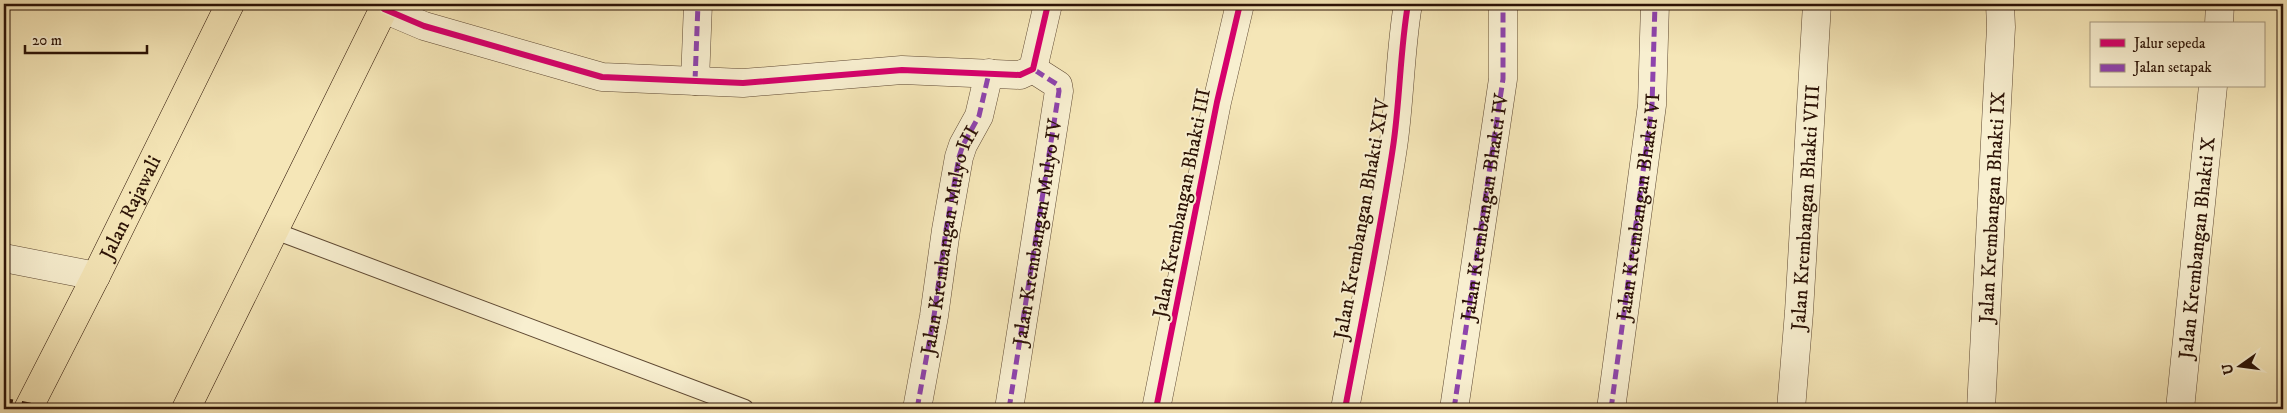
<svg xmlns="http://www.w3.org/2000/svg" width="2287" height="413" viewBox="0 0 2287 413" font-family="'IM FELL DW Pica',serif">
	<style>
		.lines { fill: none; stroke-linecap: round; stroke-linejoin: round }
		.lane-casing { stroke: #5e4832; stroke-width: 18 }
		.street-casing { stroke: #5e4832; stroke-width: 29 }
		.primary-casing { stroke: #2c1306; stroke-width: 29 }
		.lane { stroke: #f8efd0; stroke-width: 16 }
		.street { stroke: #f8efd0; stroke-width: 28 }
		.primary { stroke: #f5e6b7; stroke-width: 28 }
		.rail { stroke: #2c1306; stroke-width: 4; stroke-dasharray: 9 9; stroke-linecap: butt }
		.quiet { stroke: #8e44ad; stroke-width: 5; stroke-dasharray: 10 5; stroke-linecap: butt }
		.cycleway-casing { stroke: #f8efd0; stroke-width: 9 }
		.cycleway { stroke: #d6006c; stroke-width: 6 }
		.labels { text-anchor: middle; stroke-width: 4; stroke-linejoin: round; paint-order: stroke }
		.street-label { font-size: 20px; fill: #2c1306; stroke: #f8efd0 }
	</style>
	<rect width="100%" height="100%" fill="#f5e6b7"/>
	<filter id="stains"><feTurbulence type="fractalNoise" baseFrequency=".004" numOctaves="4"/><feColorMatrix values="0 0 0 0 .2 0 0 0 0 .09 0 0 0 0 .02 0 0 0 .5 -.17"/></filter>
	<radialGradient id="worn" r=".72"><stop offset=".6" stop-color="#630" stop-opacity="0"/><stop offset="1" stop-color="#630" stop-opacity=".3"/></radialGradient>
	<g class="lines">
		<defs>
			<polyline id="lane" points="275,231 745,408"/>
			<g id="street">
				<polyline points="384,9 424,26 602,77 743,83 902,70 1020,75 1033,69 1048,4"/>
				<polyline points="2219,24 2220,4"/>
				<polyline points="695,81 698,4"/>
				<polyline points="4,258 96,276"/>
				<path id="s1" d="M917 409 934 316 946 230 959 157 963 145 979 116 989 73"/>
				<path id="s2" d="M1009 409 1059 91 1058 85 1033 69"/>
				<polyline points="1156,409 1217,102 1240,4"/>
				<path d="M1345 409C1361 322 1380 235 1393 147 1400 100 1400 51 1408 4"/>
				<polyline points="1454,409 1503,79 1503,4"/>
				<path id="s3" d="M1611 409 1652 105 1655 4"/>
				<path id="s4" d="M1791 409 1799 312 1817 4"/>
				<path id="s5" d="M1981 409 2001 27 2000 4"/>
				<path id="s6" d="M2180 409 2213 86"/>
			</g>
			<g id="primary">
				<path id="s7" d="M28 409 96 276 230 4"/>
				<polyline points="186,409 386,4"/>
			</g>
		</defs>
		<!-- lane casing -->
		<use href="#lane" class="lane-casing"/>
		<!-- street casing -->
		<use href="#street" class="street-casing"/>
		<!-- primary casing -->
		<use href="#primary" class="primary-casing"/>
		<!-- lane -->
		<use href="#lane" class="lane"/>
		<!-- street -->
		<use href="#street" class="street"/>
		<!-- primary -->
		<use href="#primary" class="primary"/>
		<!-- rail -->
		<polyline class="rail" points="4,400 56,409"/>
		<!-- quiet -->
		<g class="quiet">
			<polyline points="695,81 698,4"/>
			<polyline points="917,409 934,316 946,230 959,157 963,145 979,116 989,73"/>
			<polyline points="1009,409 1059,91 1058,85 1033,69"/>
			<path id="s8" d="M1454 409 1503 79V4"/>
			<polyline points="1611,409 1652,105 1655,4"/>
		</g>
		<defs>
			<g id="cycleway">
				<polyline points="384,9 424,26 602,77 743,83 902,70 1020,75 1033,69 1048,4"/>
				<polyline points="1156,409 1217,102 1240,4"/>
				<path d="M1345 409C1361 322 1380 235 1393 147 1400 100 1400 51 1408 4"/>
			</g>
		</defs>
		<!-- cycleway casing -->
		<use href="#cycleway" class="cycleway-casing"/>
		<!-- cycleway -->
		<use href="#cycleway" class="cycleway"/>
	</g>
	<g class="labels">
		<!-- street labels -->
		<g class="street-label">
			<text transform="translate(1181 203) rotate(-79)" y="7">Jalan Krembangan Bhakti III</text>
			<text dy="7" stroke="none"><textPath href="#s7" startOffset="226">Jalan Rajawali</textPath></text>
			<text dy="7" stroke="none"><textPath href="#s8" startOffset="204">Jalan Krembangan Bhakti IV</textPath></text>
			<text dy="7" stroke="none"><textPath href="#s3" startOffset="204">Jalan Krembangan Bhakti VI</textPath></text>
			<text dy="7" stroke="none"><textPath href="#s4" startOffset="202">Jalan Krembangan Bhakti VIII</textPath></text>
			<text dy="7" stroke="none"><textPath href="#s5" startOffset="202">Jalan Krembangan Bhakti IX</textPath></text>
			<text transform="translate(1361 219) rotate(-80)" y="7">Jalan Krembangan Bhakti XIV</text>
			<text dy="7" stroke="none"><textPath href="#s2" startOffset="179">Jalan Krembangan Mulyo IV</textPath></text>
			<text dy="7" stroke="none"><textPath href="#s1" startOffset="172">Jalan Krembangan Mulyo III</textPath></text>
			<text dy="7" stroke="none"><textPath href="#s6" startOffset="162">Jalan Krembangan Bhakti X</textPath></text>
		</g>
	</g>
	<!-- margin -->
	<rect width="2287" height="413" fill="none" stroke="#f5e6b7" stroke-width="20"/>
	<rect x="5" y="5" width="2277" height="403" fill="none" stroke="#2c1306" stroke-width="2.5"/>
	<rect x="10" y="10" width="2267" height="393" fill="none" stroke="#2c1306"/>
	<!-- legend -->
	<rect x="2090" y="22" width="175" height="65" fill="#f8efd0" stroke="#a6977f"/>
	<rect x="2100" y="39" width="25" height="8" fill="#d6006c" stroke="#a6977f"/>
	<text x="2134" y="48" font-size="15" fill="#2c1306">Jalur sepeda</text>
	<rect x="2100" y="64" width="25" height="8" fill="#8e44ad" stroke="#a6977f"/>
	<text x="2134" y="72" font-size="15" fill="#2c1306">Jalan setapak</text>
	<!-- north arrow -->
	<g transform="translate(2240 366) rotate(256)" stroke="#f8efd0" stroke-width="4" paint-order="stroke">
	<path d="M0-4L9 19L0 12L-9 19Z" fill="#2c1306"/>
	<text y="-8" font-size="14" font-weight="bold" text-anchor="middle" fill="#2c1306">U</text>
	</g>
	<!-- scale -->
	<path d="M25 45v8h122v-8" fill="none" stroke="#2c1306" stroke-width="2.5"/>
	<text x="32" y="45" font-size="15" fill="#2c1306" stroke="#f8efd0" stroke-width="4" paint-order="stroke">20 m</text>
	<rect width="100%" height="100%" filter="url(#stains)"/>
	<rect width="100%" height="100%" fill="url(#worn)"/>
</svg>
